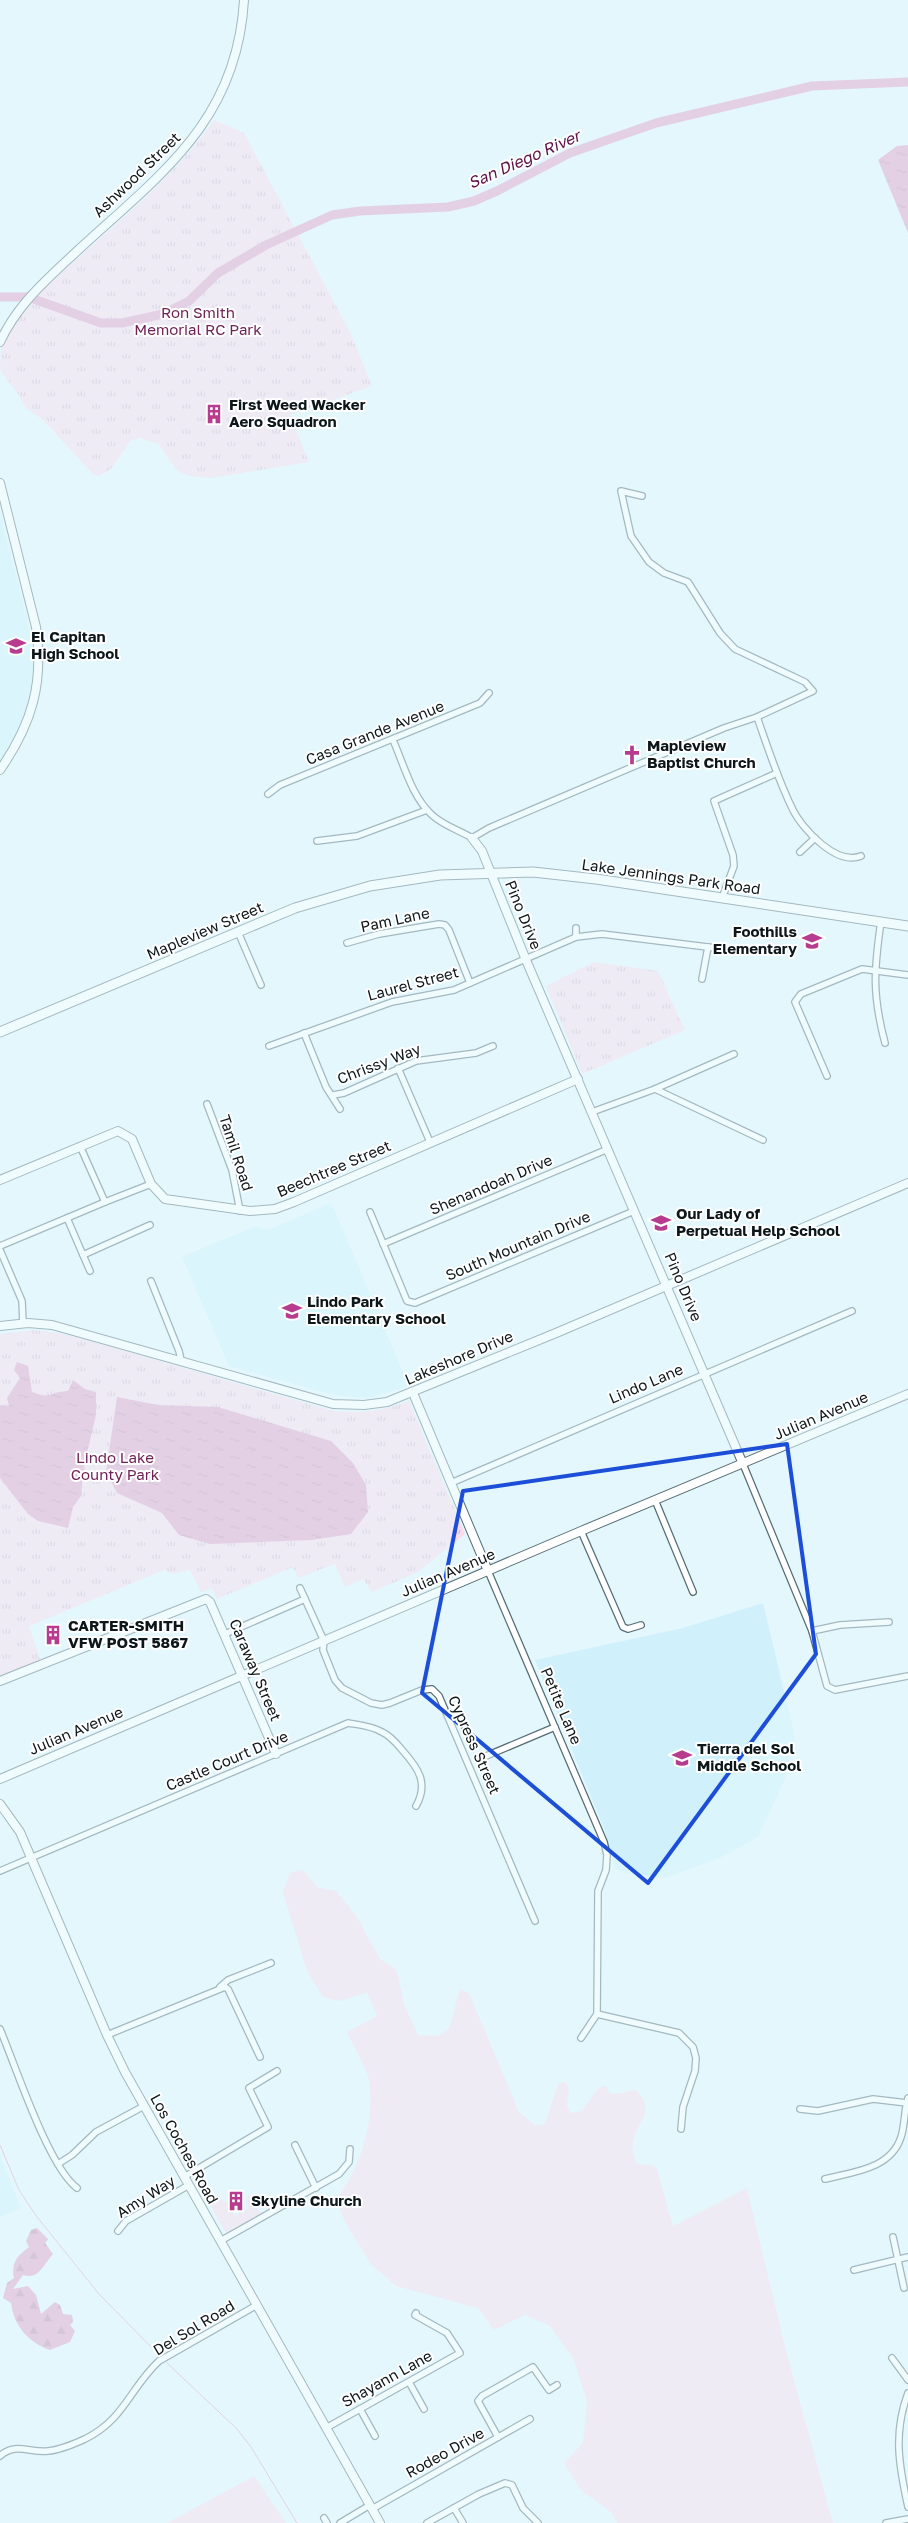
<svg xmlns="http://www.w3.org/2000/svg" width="908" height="2523" viewBox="0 0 908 2523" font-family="'Golos Text',sans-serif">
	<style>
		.built { fill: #d0f1fc }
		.green { fill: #fadbec }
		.forest { fill: url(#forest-firs) }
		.park { fill: url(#park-tufts) }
		.water { fill: url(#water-ripples) }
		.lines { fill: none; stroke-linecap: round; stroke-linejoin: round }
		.stream { stroke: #e4a1c8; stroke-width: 1 }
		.river { stroke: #e4a1c8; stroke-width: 9 }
		.street-casing { stroke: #576d74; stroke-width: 8 }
		.secondary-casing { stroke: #576d74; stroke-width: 10 }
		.primary-casing { stroke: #576d74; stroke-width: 11 }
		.street { stroke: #fff; stroke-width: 5.5 }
		.secondary { stroke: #fff; stroke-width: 8 }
		.primary { stroke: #fff; stroke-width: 9 }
		.marked { fill: none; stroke: #1d4ed8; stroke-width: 4; stroke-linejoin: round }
		.labels { text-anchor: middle; stroke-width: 4; stroke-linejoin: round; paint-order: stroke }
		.street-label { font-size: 15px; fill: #0d1619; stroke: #fff }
		.park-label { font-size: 15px; fill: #702255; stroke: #fff }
		.poi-label { font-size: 15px; font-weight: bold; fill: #0d1619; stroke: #fff; text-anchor: start }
		.water-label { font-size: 16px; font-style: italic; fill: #5e0f45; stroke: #fff }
	</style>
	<defs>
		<pattern id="forest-firs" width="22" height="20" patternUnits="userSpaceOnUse" patternTransform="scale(1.25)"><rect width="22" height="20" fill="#e39fc7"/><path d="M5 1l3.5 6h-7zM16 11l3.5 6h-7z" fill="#c288aa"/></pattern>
		<pattern id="park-tufts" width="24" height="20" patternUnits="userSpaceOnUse" patternTransform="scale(1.25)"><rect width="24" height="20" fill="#fadbec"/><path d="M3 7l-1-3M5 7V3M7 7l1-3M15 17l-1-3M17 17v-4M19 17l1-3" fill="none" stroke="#d5bbca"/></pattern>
		<pattern id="water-ripples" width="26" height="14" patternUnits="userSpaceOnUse" patternTransform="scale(1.25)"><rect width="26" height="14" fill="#e4a1c8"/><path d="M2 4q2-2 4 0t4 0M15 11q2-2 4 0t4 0" fill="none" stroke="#c28aab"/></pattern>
	</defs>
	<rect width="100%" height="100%" fill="#e3f7fd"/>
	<!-- built -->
	<g class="built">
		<polygon points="0,513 31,635 34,681 22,726 0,763"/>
		<polygon points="329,1204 334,1209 409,1386 368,1398 334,1395 229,1366 182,1257 256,1226 267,1230"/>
		<polygon points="763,1603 795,1737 785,1779 758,1837 722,1857 665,1878 626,1873 615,1869 605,1831 535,1660 683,1628"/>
		<polygon points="0,2155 21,2208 0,2217"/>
	</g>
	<!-- green -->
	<g class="green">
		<path d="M303 1870 317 1887 336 1891 357 1917 380 1959 397 1970 404 2004 418 2035 437 2036 449 2029 460 1989 469 1993 519 2112 535 2125 545 2124 558 2084 565 2081 569 2089 567 2106 571 2113 582 2111 599 2087 606 2086 610 2094 623 2093 635 2089C665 2118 619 2127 637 2164L651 2165 657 2169 673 2226 747 2188 785 2347 833 2523H617L612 2513 581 2490 564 2463 583 2443 587 2401 573 2358 550 2326 525 2315 494 2330 478 2308 396 2286 371 2264 345 2222 336 2200C361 2167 375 2122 369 2081 366 2065 353 2046 347 2032L377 2016 367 1992 340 2001 323 1997 307 1971 283 1892 290 1873Z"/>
		<polygon points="196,2171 214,2200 209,2203 192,2174"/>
		<polygon points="248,2194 261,2214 226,2233 210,2205 221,2199 229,2204 235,2215 243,2212 248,2208 246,2203"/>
		<polygon points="254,2476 286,2523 167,2523"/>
	</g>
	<!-- forest -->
	<path class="forest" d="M37 2228 48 2239 45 2243 53 2254C43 2265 39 2280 23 2275L13 2289 28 2286 36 2295 41 2314 55 2302 60 2305 63 2314 72 2315 73 2322 70 2325 75 2331 70 2342 50 2350C28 2342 14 2326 11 2303L3 2298 7 2283 14 2278C11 2263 17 2256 29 2247L26 2241 31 2230Z"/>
	<!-- park -->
	<g class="park">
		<path d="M214 120 244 133 350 332 372 386 290 415 309 462 211 478C173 476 179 471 158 444L140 438 130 441 111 469 99 476 94 475 43 420 26 408 18 394 0 370 1 348 11 328 27 305C88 245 165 190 214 120Z"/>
		<polygon points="594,962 658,971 685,1030 582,1074 546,986"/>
		<path d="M34 1330 58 1333 83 1339 334 1411C364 1413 381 1411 409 1401L465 1534 418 1572 372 1592 363 1579 345 1587 335 1564 298 1578 293 1567 217 1599 212 1588 201 1592 190 1570 173 1574 164 1570 29 1626 41 1662 0 1679V1334Z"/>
	</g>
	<!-- water -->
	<g class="water">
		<polygon points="908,145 908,233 878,160 897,146"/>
		<path d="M17 1362 28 1366 32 1392C52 1400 51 1391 68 1391L73 1380 85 1389 96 1392V1415L84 1466 81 1496 73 1507 68 1528 38 1521 28 1514 0 1478V1405L9 1406 7 1398 20 1378 14 1370Z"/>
		<polygon points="117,1397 158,1405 218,1407 331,1441 353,1463 366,1485 368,1512 351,1534 312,1540 210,1544 179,1535 162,1513 117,1493 106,1472"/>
	</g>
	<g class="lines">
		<!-- stream -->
		<g class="stream">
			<polyline points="0,2145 19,2190 37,2217 99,2294 161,2357"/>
			<polyline points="167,2363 237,2429 251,2447 297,2523"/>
		</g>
		<!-- river -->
		<polyline class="river" points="0,297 28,297 101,323 122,323 163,314 189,301 218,273 266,245 332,215 360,211 448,207 474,201 497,191 570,153 656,123 812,86 908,82"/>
		<defs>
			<g id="street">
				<path d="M757 717C768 748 778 780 793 810 803 830 837 866 861 856"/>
				<path d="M393 740C404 765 412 797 432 815 444 826 459 830 472 838L489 828 724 728 757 717 813 691 805 682 735 649 720 633 688 582 664 573 649 562 631 536 621 491 642 496"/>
				<polyline points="268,794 280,785 480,703 489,693"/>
				<polyline points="317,841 357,836 427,810"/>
				<polyline points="800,852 815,838"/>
				<polyline points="722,898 734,866 733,855 714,801 777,773"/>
				<path d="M881 921C874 970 872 994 885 1043"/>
				<polyline points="576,928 576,937"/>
				<polyline points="238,932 261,985"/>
				<polyline points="347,943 379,934 439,924 445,925 449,930 470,983"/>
				<polyline points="702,979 708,947"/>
				<polyline points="304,1033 326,1087 340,1109"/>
				<polyline points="269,1046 392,1002 454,990 576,937 602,934 740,951"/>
				<polyline points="398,1068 430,1142"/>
				<polyline points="827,1076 795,1002 801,994 862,969 908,975"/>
				<polyline points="655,1089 763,1140"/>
				<polyline points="333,1095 344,1093 416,1061 476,1053 493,1046"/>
				<polyline points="207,1104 232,1170 240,1211"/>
				<polyline points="592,1112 655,1089 734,1054"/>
				<polyline points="80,1146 105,1202 151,1184"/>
				<polyline points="105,1202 67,1218 83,1255 150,1225"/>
				<polyline points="370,1212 407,1301 415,1303 634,1211"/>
				<polyline points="383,1244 608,1149"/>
				<polyline points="0,1246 67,1218"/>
				<polyline points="0,1250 22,1301 23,1323"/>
				<polyline points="83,1255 90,1271"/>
				<polyline points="151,1281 179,1351 181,1360"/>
				<polyline points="743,1464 812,1631 827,1686 835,1690 908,1676"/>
				<polyline points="451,1483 852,1311"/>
				<polyline points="655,1500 693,1592"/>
				<polyline points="581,1531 623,1627 628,1629 641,1625"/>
				<polyline points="488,1571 604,1842 607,1855 606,1870 598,1891 597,2014 581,2038"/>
				<polyline points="300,1588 324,1641 323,1650 335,1680 342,1688 371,1703 382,1705 390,1703 422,1690 432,1689 439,1696 535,1921"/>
				<polyline points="812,1631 840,1625 889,1622"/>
				<polyline points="225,1634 305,1599"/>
				<polyline points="479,1759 555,1727"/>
				<path d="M0 1871 348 1723C360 1725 372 1726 382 1732 391 1736 397 1744 403 1751 418 1768 429 1783 416 1806"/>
				<polyline points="220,1987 228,1980 271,1963"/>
				<polyline points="597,2014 679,2033 693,2047 696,2058 695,2071 683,2107 681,2129"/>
				<path d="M0 2029C16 2067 48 2166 77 2188"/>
				<polyline points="107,2035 225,1987 228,1989 260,2057"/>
				<polyline points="800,2109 818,2111 873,2099 907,2103"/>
				<polyline points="295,2145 316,2188"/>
				<polyline points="58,2164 72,2155 96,2132 144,2106"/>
				<polyline points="184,2177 268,2127 249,2088 277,2071"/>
				<path d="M825 2179C853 2172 891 2169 901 2137 905 2125 904 2111 908 2098"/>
				<polyline points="118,2231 126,2221 189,2185"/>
				<polyline points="893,2237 904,2288"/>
				<polyline points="222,2240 339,2174 349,2162 350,2149"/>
				<polyline points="854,2270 908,2257"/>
				<polyline points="892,2358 908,2380"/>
				<polyline points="409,2382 424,2409"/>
				<path d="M908 2393C893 2433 899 2466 908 2507"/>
				<polyline points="360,2409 375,2436"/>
				<polyline points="326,2428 460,2353 447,2333 415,2315 416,2313"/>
				<polyline points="498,2437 478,2401 482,2396 533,2367 549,2390 557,2385"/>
				<path d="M0 2456C15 2442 30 2453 48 2451 60 2450 74 2444 85 2439 125 2419 129 2389 159 2361L257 2305"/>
				<polyline points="454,2508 463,2523"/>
				<polyline points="372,2509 530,2419"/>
				<polyline points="324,2518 327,2523"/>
				<polyline points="340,2523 370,2505"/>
				<polyline points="427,2523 479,2494 505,2483 512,2485 523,2508 538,2523"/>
				<polyline points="886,2523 908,2519"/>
			</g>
			<g id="secondary">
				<path d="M0 342C17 305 46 280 75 253 158 176 237 123 244 0"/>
				<path d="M0 483 36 627C44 683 32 724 0 770"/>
				<polyline points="472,838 482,851 526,960 743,1464"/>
				<polyline points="0,1180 118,1131 132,1139 151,1184 165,1199 250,1211 275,1209 294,1202 578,1079"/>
				<polyline points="0,1326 28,1323 52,1325 333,1404 364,1405 387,1402 556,1333 908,1183"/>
				<polyline points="413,1393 488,1571"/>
				<polyline points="0,1681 206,1599 210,1602 276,1754"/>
				<polyline points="0,1779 581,1531 908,1394"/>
				<polyline points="0,1804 20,1832 107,2035 125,2072 380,2523"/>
			</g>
			<polyline id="primary" points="0,1032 295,908 370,886 440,875 533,872 596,879 908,926"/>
		</defs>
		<!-- street casing -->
		<use href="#street" class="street-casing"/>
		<!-- secondary casing -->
		<use href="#secondary" class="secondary-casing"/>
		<!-- primary casing -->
		<use href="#primary" class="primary-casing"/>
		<!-- street -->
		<use href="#street" class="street"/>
		<!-- secondary -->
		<use href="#secondary" class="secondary"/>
		<!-- primary -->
		<use href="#primary" class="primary"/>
	</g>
	<!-- marked area -->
	<path d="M0 0H908V2523H0ZM787 1444 816 1654 648 1883 422 1693 463 1491Z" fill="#e3f7fd" fill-opacity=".55" fill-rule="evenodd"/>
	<path class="marked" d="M787 1444 816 1654 648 1883 422 1693 463 1491Z"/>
	<!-- icons -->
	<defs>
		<symbol id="building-bare" viewBox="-9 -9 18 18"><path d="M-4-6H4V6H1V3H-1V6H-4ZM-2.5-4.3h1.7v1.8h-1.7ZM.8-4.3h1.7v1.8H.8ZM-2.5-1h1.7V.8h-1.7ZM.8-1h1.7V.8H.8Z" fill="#b73c8d" stroke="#fff" stroke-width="2.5" paint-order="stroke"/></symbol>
		<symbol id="school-bare" viewBox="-9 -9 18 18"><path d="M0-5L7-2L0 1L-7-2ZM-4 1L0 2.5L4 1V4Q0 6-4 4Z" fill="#b73c8d" stroke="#fff" stroke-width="2.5" paint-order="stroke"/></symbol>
		<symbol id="church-bare" viewBox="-9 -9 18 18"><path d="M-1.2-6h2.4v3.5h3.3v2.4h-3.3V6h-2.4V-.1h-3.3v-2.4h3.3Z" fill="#b73c8d" stroke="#fff" stroke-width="2.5" paint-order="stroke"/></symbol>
	</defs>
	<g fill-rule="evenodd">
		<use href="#building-bare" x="200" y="400" width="28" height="28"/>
		<use href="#school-bare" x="2" y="632" width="28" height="28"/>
		<use href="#church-bare" x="618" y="741" width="28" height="28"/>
		<use href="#school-bare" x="798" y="927" width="28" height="28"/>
		<use href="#school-bare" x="647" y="1209" width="28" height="28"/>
		<use href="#school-bare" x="278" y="1297" width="28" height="28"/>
		<use href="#building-bare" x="39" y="1621" width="28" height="28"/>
		<use href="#school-bare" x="668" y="1744" width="28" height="28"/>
		<use href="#building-bare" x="222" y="2187" width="28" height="28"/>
	</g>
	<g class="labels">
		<!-- street labels -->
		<g class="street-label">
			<text transform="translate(137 175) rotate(-44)" y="5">Ashwood Street</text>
			<text transform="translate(375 733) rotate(-22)" y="5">Casa Grande Avenue</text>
			<text transform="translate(671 877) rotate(8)" y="5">Lake Jennings Park Road</text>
			<text transform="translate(523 915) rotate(68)" y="5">Pino Drive</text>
			<text transform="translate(395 920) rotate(-12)" y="5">Pam Lane</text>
			<text transform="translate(205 931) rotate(-23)" y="5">Mapleview Street</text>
			<text transform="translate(413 984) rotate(-15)" y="5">Laurel Street</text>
			<text transform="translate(379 1064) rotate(-21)" y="5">Chrissy Way</text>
			<text transform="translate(236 1153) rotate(72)" y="5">Tamil Road</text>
			<text transform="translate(334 1169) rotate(-23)" y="5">Beechtree Street</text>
			<text transform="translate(491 1185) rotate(-23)" y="5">Shenandoah Drive</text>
			<text transform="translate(518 1246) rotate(-23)" y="5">South Mountain Drive</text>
			<text transform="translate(683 1287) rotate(67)" y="5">Pino Drive</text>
			<text transform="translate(459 1358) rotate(-23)" y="5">Lakeshore Drive</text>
			<text transform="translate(646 1384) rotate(-23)" y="5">Lindo Lane</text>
			<text transform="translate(821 1416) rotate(-23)" y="5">Julian Avenue</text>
			<text transform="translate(448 1573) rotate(-23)" y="5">Julian Avenue</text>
			<text transform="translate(255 1670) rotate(67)" y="5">Caraway Street</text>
			<text transform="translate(561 1706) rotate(67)" y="5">Petite Lane</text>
			<text transform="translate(76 1731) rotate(-23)" y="5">Julian Avenue</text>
			<text transform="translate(474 1745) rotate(66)" y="5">Cypress Street</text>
			<text transform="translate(227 1761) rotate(-23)" y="5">Castle Court Drive</text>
			<text transform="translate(184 2149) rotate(61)" y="5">Los Coches Road</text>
			<text transform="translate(146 2197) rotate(-32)" y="5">Amy Way</text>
			<text transform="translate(194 2328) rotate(-31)" y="5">Del Sol Road</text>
			<text transform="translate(387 2379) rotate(-29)" y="5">Shayann Lane</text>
			<text transform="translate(445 2453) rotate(-29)" y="5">Rodeo Drive</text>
		</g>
		<!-- park labels -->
		<g class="park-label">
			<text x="198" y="318">Ron Smith<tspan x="198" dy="17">Memorial RC Park</tspan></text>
			<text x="115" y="1463">Lindo Lake<tspan x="115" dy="17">County Park</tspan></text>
		</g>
		<!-- poi labels -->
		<g class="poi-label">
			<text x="229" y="410">First Weed Wacker<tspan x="229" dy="17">Aero Squadron</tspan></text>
			<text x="31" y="642">El Capitan<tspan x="31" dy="17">High School</tspan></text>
			<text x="647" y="751">Mapleview<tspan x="647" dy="17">Baptist Church</tspan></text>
			<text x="797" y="937" text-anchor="end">Foothills<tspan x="797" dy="17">Elementary</tspan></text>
			<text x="676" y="1219">Our Lady of<tspan x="676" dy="17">Perpetual Help School</tspan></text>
			<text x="307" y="1307">Lindo Park<tspan x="307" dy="17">Elementary School</tspan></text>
			<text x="68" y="1631">CARTER-SMITH<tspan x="68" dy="17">VFW POST 5867</tspan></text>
			<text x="697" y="1754">Tierra del Sol<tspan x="697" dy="17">Middle School</tspan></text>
			<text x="251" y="2206">Skyline Church</text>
		</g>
		<!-- water labels -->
		<g class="water-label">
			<text transform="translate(524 159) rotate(-24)" y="6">San Diego River</text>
		</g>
	</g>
</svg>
